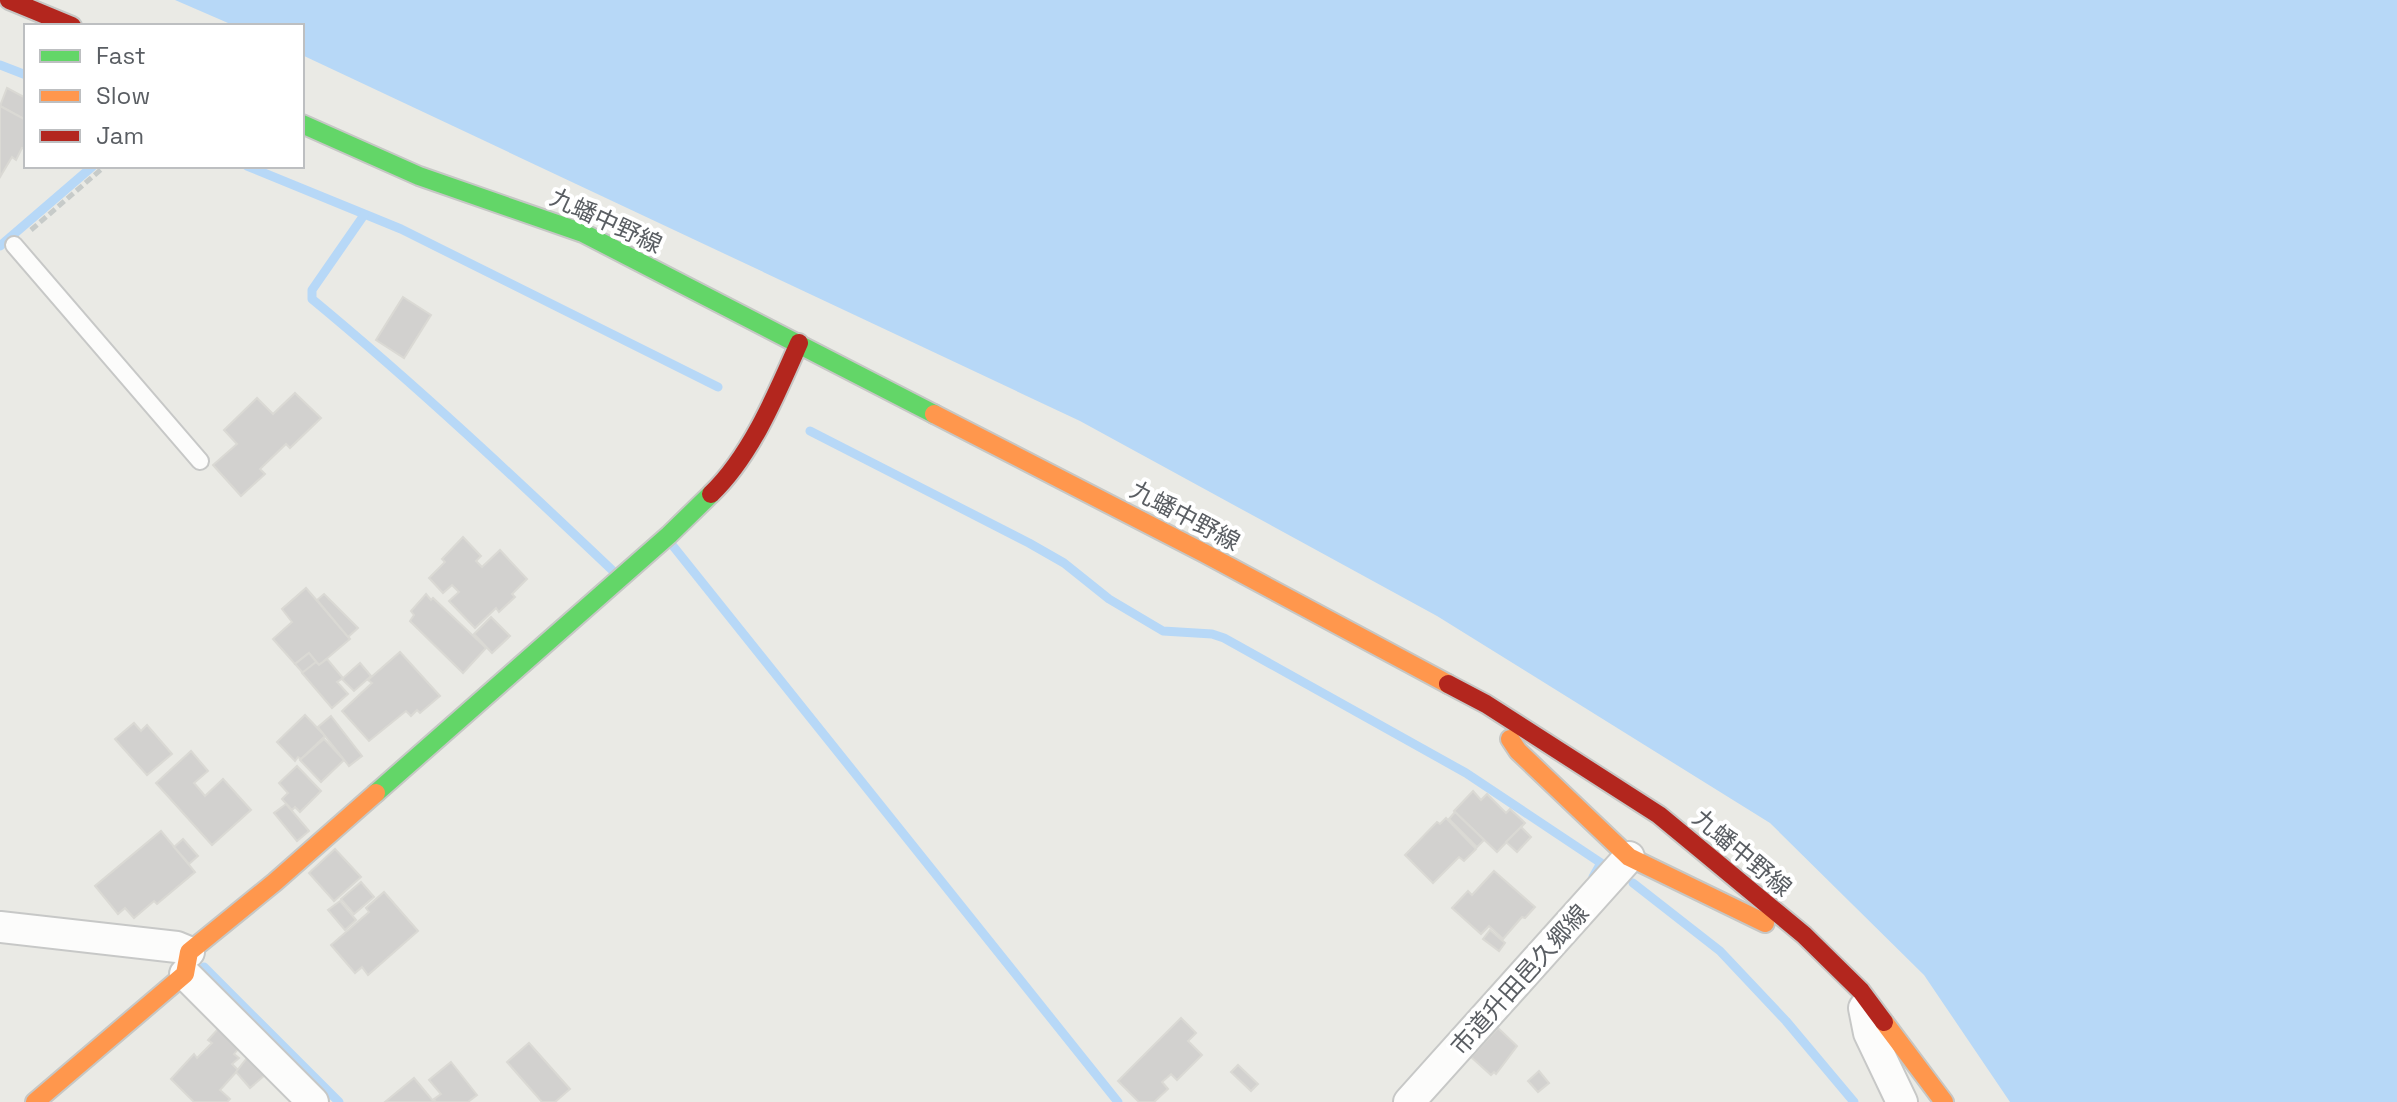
<svg xmlns="http://www.w3.org/2000/svg" width="2397" height="1102" viewBox="0 0 2397 1102" font-family="'Space Grotesk','Noto Sans JP',sans-serif">
	<style>
		.water { fill: #b7d8f7 }
		.lines { fill: none; stroke-linecap: round; stroke-linejoin: round }
		.stream { stroke: #b7d8f7; stroke-width: 9 }
		.building { fill: #d2d1cf; stroke: #dad9d4; stroke-width: 2 }
		.lane-casing { stroke: #c7c8c7; stroke-width: 20 }
		.street-casing { stroke: #c7c8c7; stroke-width: 34 }
		.fast-casing { stroke: #c6c7c5; stroke-width: 22 }
		.slow-casing { stroke: #c6c7c5; stroke-width: 22 }
		.jam-casing { stroke: #c6c7c5; stroke-width: 22 }
		.path { stroke: #c7cbc9; stroke-width: 5; stroke-dasharray: 8 4; stroke-linecap: butt }
		.lane { stroke: #fcfcfb; stroke-width: 16 }
		.street { stroke: #fcfcfb; stroke-width: 30 }
		.fast { stroke: #63d668; stroke-width: 18 }
		.slow { stroke: #ff974d; stroke-width: 18 }
		.jam { stroke: #b3261e; stroke-width: 18 }
		.labels { text-anchor: middle; stroke-width: 8; stroke-linejoin: round; paint-order: stroke }
		.street-label { font-size: 24px; fill: #5a5e63; stroke: #fff }
	</style>
	<rect width="100%" height="100%" fill="#eaeae5"/>
	<!-- water -->
	<polygon class="water" points="175,0 2397,0 2397,1102 2010,1102 1924,975 1770,823 1437,616 1080,421 302,55 302,26 235,26"/>
	<g class="lines">
		<!-- stream -->
		<g class="stream">
			<polyline points="0,65 26,75"/>
			<polyline points="247,166 401,229 718,387"/>
			<path d="M364 215 312 290V299C416 385 514 477 612 570"/>
			<polyline points="0,246 93,166"/>
			<polyline points="810,431 1029,543 1064,563 1109,599 1163,631 1212,634 1224,638 1466,773 1601,863 1593,877"/>
			<polyline points="673,546 1118,1102"/>
			<polyline points="1633,883 1720,951 1786,1021 1854,1102"/>
			<polyline points="204,967 339,1102"/>
		</g>
	</g>
	<!-- building -->
	<g class="building">
		<polygon points="7,88 26,98 26,120 0,106"/>
		<polygon points="0,106 26,120 26,149 22,148 16,160 12,157 0,177"/>
		<polygon points="403,297 431,315 404,358 376,340"/>
		<polygon points="295,393 321,418 290,448 286,444 260,469 265,474 241,496 213,465 237,444 224,430 257,398 273,414"/>
		<polygon points="463,537 481,556 476,561 482,567 500,550 527,579 512,594 515,597 499,612 496,608 475,628 449,601 459,592 452,585 443,593 429,578 445,562 442,559"/>
		<polygon points="306,588 350,639 319,665 309,653 295,664 273,639 292,622 282,609"/>
		<polygon points="324,594 358,628 348,637 317,600"/>
		<polygon points="426,594 431,600 433,598 486,648 463,673 410,621 414,615 411,611"/>
		<polygon points="491,617 510,636 492,653 474,634"/>
		<polygon points="400,652 440,696 420,713 417,710 411,716 406,711 369,741 342,711 372,683 368,680"/>
		<polygon points="309,653 316,662 303,673 295,664"/>
		<polygon points="327,659 343,678 337,682 348,694 332,708 302,673 316,662 319,665"/>
		<polygon points="360,663 371,676 354,691 342,679"/>
		<polygon points="305,715 325,736 301,759 298,757 295,761 277,742"/>
		<polygon points="331,716 362,756 349,766 318,727"/>
		<polygon points="134,723 141,731 147,725 172,754 147,775 115,739"/>
		<polygon points="324,739 344,760 321,782 300,760"/>
		<polygon points="191,751 208,771 194,783 205,796 223,779 251,810 212,845 156,783"/>
		<polygon points="297,766 321,791 300,812 295,807 292,810 282,799 288,793 279,783"/>
		<polygon points="1473,791 1481,800 1487,794 1506,813 1510,809 1525,823 1497,852 1454,811"/>
		<polygon points="286,804 309,831 297,841 274,813"/>
		<polygon points="1455,812 1484,840 1477,847 1449,819"/>
		<polygon points="1446,818 1476,849 1464,861 1459,857 1433,883 1405,855 1437,822 1440,824"/>
		<polygon points="1521,827 1531,837 1517,852 1506,842"/>
		<polygon points="161,831 195,872 157,904 154,901 134,918 125,908 118,914 95,886"/>
		<polygon points="183,839 198,856 189,864 174,847"/>
		<polygon points="335,849 361,877 334,901 309,873"/>
		<polygon points="1494,871 1535,907 1525,918 1522,917 1503,939 1489,926 1481,934 1452,908 1468,891 1472,895"/>
		<polygon points="361,882 374,897 354,914 341,899"/>
		<polygon points="384,892 418,931 368,975 362,967 355,973 331,945 369,912 366,908"/>
		<polygon points="340,901 356,920 345,930 328,910"/>
		<polygon points="1490,930 1505,943 1499,951 1483,939"/>
		<polygon points="1181,1018 1196,1033 1188,1041 1202,1055 1177,1080 1171,1074 1162,1082 1168,1089 1154,1102 1139,1102 1118,1081"/>
		<polygon points="1498,1028 1517,1046 1496,1074 1494,1072 1491,1075 1471,1057"/>
		<polygon points="218,1029 238,1049 234,1054 239,1058 232,1064 238,1070 220,1090 230,1099 227,1102 194,1102 171,1079 194,1054 197,1058 212,1043 208,1040"/>
		<polygon points="529,1043 570,1089 555,1102 542,1102 507,1062"/>
		<polygon points="254,1049 272,1069 250,1088 236,1072"/>
		<polygon points="451,1062 477,1095 468,1102 436,1102 434,1099 441,1094 429,1080"/>
		<polygon points="1238,1065 1258,1084 1251,1091 1231,1072"/>
		<polygon points="1539,1071 1549,1083 1538,1092 1528,1081"/>
		<polygon points="414,1078 434,1102 385,1102"/>
	</g>
	<g class="lines">
		<defs>
			<polyline id="lane" points="14,245 200,461"/>
			<g id="street">
				<polyline points="0,927 177,947 189,952"/>
				<polyline points="185,974 313,1102"/>
				<polyline points="1864,1008 1869,1033 1902,1102"/>
				<polyline points="1409,1102 1629,857"/>
			</g>
			<g id="fast">
				<polyline points="302,124 419,176 583,233 934,414"/>
				<polyline points="376,793 669,535 711,494"/>
			</g>
			<g id="slow">
				<polyline points="934,414 1204,553 1448,684"/>
				<polyline points="1510,739 1518,751 1629,857 1765,923"/>
				<polyline points="1884,1022 1944,1102"/>
				<polyline points="35,1102 185,974 189,952 275,882 376,793"/>
			</g>
			<g id="jam">
				<polyline points="9,0 72,26"/>
				<path d="M711 494C751 456 777 393 799 343"/>
				<polyline points="1448,684 1486,704 1659,815 1804,935 1861,991 1884,1022"/>
			</g>
		</defs>
		<!-- lane casing -->
		<use href="#lane" class="lane-casing"/>
		<!-- street casing -->
		<use href="#street" class="street-casing"/>
		<!-- fast casing -->
		<use href="#fast" class="fast-casing"/>
		<!-- slow casing -->
		<use href="#slow" class="slow-casing"/>
		<!-- jam casing -->
		<use href="#jam" class="jam-casing"/>
		<!-- path -->
		<polyline class="path" points="31,230 105,166"/>
		<!-- lane -->
		<use href="#lane" class="lane"/>
		<!-- street -->
		<use href="#street" class="street"/>
		<!-- fast -->
		<use href="#fast" class="fast"/>
		<!-- slow -->
		<use href="#slow" class="slow"/>
		<!-- jam -->
		<use href="#jam" class="jam"/>
	</g>
	<g class="labels">
		<!-- street labels -->
		<g class="street-label">
			<text transform="translate(606 221) rotate(25)" y="8">九蟠中野線</text>
			<text transform="translate(1185 516) rotate(28)" y="8">九蟠中野線</text>
			<text transform="translate(1742 853) rotate(40)" y="8">九蟠中野線</text>
			<text transform="translate(1520 980) rotate(-48)" y="8">市道升田邑久郷線</text>
		</g>
	</g>
	<!-- legend -->
	<rect x="24" y="24" width="280" height="144" fill="#ffffff" stroke="#bdbfc1" stroke-width="2"/>
	<rect x="40" y="50" width="40" height="12" fill="#63d668" stroke="#bdbfc1" stroke-width="2"/>
	<text x="96" y="64" font-size="24" fill="#5a5e63">Fast</text>
	<rect x="40" y="90" width="40" height="12" fill="#ff974d" stroke="#bdbfc1" stroke-width="2"/>
	<text x="96" y="104" font-size="24" fill="#5a5e63">Slow</text>
	<rect x="40" y="130" width="40" height="12" fill="#b3261e" stroke="#bdbfc1" stroke-width="2"/>
	<text x="96" y="144" font-size="24" fill="#5a5e63">Jam</text>
</svg>
